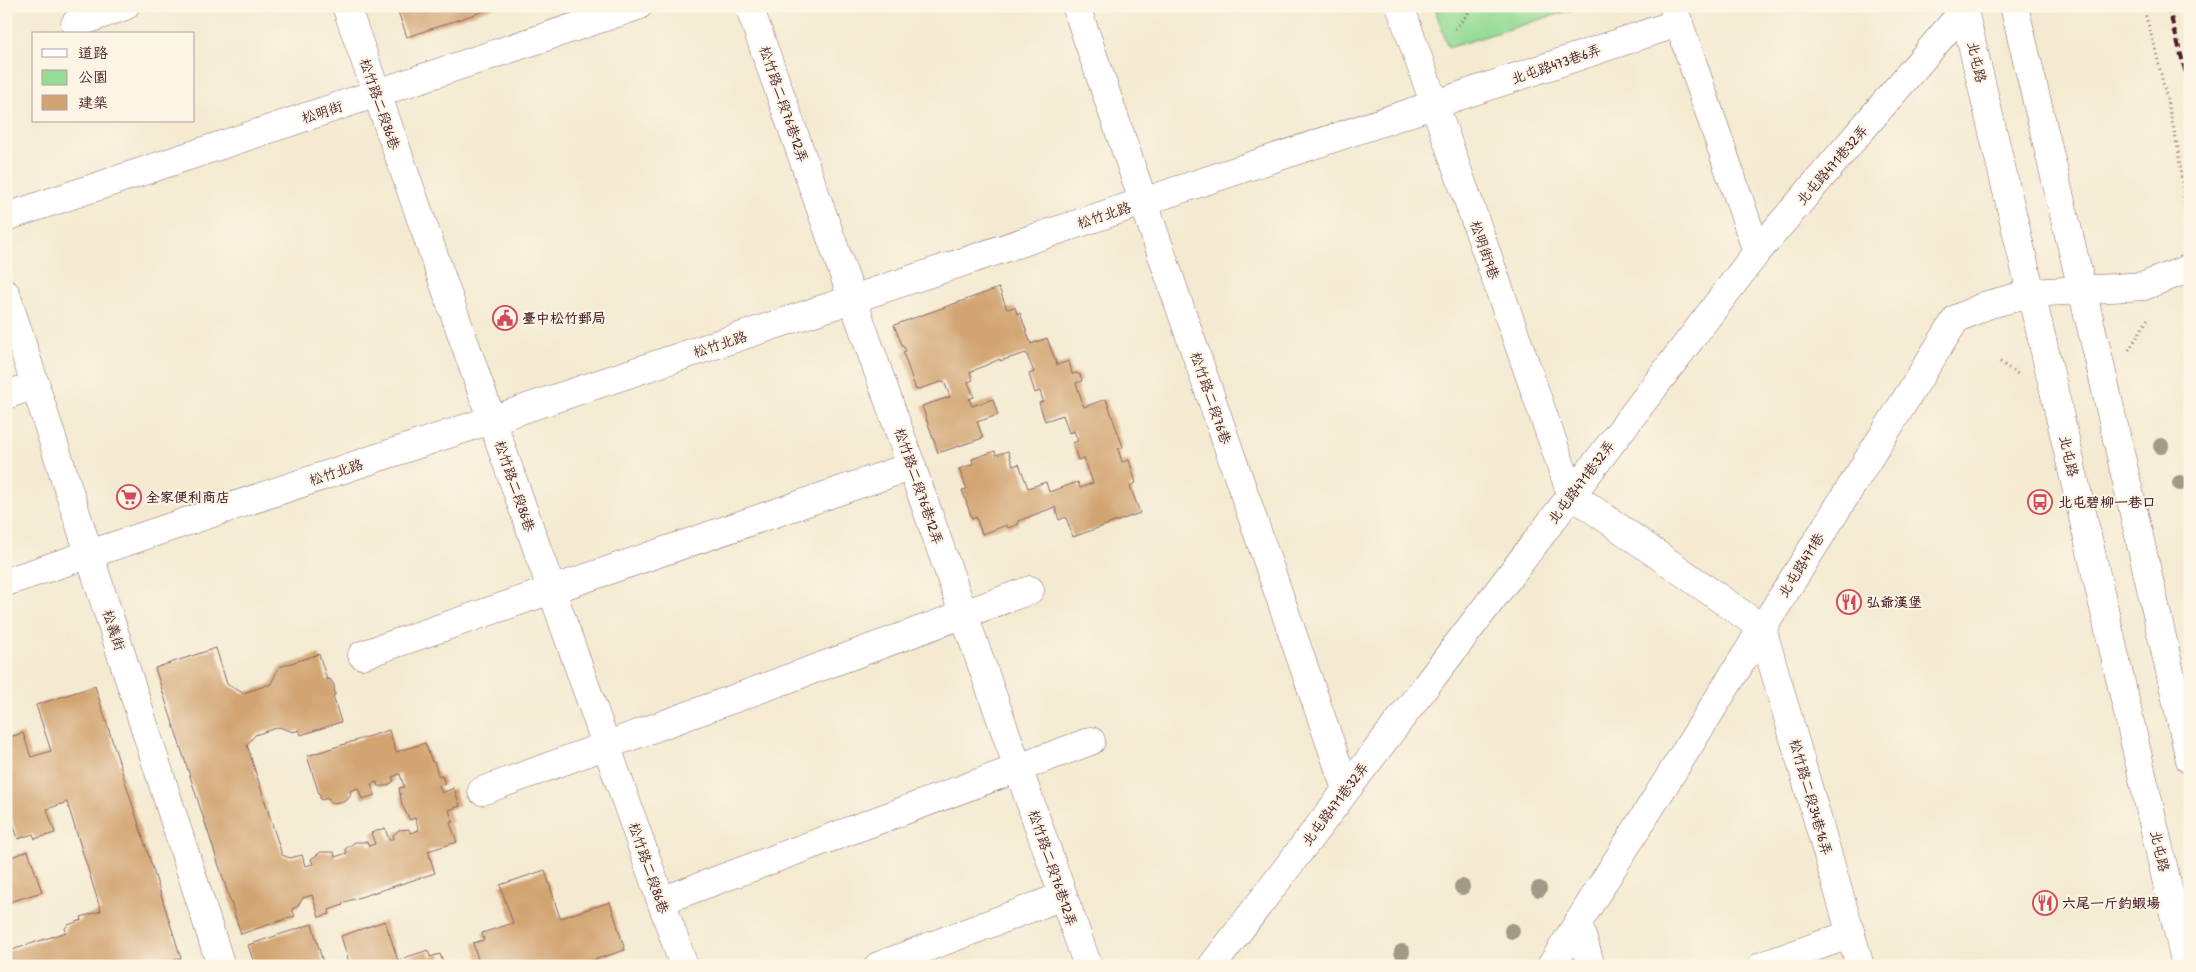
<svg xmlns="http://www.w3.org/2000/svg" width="2196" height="972" viewBox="0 0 2196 972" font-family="'Patrick Hand','LXGW WenKai TC',sans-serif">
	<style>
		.green { fill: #95db95; stroke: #707d60 }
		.building { fill: #d2a472 }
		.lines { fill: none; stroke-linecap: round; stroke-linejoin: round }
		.minor-casing { stroke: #866665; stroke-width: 29 }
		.major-casing { stroke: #866665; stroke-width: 29 }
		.path { stroke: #866665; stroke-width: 3; stroke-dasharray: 1 4; stroke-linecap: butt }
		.minor { stroke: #fff; stroke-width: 28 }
		.major { stroke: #fff; stroke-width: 28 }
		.rail { stroke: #4a1f2b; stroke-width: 4; stroke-dasharray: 8 4; stroke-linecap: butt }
		.tree { fill: #a39987 }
		.labels { text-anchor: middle; stroke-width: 4; stroke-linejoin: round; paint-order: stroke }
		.street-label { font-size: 14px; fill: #4a1f2b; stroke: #fcf5e5 }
		.poi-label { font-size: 14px; font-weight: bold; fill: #4a1f2b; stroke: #fcf5e5; text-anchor: start }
	</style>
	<rect width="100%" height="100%" fill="#fcf5e5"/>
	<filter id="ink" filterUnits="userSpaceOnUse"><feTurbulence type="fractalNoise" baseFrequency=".02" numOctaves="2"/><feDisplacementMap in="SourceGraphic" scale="10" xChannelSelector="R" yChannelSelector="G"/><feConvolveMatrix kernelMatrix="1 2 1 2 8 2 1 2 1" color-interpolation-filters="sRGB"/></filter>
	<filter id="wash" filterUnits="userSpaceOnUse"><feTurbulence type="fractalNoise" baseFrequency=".0096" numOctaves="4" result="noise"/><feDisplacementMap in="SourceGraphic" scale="20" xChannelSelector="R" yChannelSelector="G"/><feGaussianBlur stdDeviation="1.12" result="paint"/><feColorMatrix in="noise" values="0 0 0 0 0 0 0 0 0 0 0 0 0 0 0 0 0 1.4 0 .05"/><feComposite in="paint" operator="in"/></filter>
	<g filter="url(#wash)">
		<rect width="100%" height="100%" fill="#f4ead1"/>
		<!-- green -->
		<polygon class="green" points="1434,6 1584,6 1448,48"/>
		<g id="blocks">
			<!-- building -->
			<g class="building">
				<polygon points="396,6 496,6 496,7 407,37"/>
				<polygon points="999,288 1007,309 1015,307 1017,314 1020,313 1031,344 1047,338 1057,365 1069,361 1072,374 1077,373 1080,375 1082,381 1076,383 1084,407 1106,399 1123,447 1118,449 1122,462 1129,460 1136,483 1130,486 1140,513 1073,537 1066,517 1059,520 1055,507 1018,521 1019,524 1008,528 1007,525 982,534 976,517 972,519 962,490 967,489 959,469 973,464 972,459 995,451 996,455 1008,451 1013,466 1019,464 1028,488 1046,482 1049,492 1078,482 1080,488 1093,483 1084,458 1078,460 1072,443 1078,441 1074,431 1069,433 1063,415 1045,421 1039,403 1043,401 1040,391 1035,393 1029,374 1034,372 1026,353 1000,361 1000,359 970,372 973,380 968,382 974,397 969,399 972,406 993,399 998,415 977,422 983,438 938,453 922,406 950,397 944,381 916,390 903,352 906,351 904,347 903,347 894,325"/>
				<polygon points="216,648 227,684 243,693 271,684 279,667 319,654 327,680 330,679 334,685 335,695 333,696 341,722 301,735 299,730 293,732 279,727 255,735 247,745 282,855 290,858 302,855 305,866 313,864 311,859 321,852 334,852 335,857 347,853 345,849 355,842 367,842 369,846 375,844 371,833 385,828 389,840 394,838 393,835 399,830 409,829 410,833 419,830 415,818 410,820 402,805 399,788 404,787 400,774 392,777 394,781 387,786 378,786 377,782 371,784 375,795 362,799 358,788 350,791 351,795 346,801 332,803 328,798 321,800 307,756 389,730 396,752 425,743 432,762 434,762 439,777 442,776 445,784 439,786 442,793 454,788 460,806 449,810 453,822 450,823 457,842 428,851 435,873 342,903 343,905 329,910 330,914 319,917 312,895 303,898 297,907 292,909 295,916 241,934 155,668"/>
				<polygon points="95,686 181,958 158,966 119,966 117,962 107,966 6,966 6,952 66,932 65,928 68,925 82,920 81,917 101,911 67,802 47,809 55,833 35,839 33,834 18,839 6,802 6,738 23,733 31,757 51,751 36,705"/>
				<polygon points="28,851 42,892 6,903 6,854 8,858"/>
				<polygon points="545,870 560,918 610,902 625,950 575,966 480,966 473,943 484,940 482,933 513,923 500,885"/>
				<polygon points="385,921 398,960 428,950 430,957 440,954 444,966 350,966 341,936"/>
				<polygon points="312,924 324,966 255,966 248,945"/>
			</g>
		</g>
	</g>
	<g filter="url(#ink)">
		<use href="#blocks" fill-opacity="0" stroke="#866665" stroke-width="1"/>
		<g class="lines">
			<defs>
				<g id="minor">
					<polyline points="346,6 684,966"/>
					<polyline points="749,6 1088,966"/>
					<polyline points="1076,6 1346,789"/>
					<polyline points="1400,6 1571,494 1762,628 1860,966"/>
					<polyline points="1673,6 1757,252"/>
					<polyline points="75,24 125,6"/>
					<polyline points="6,217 638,6"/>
					<polyline points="6,294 221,966"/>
					<polyline points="6,395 36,385"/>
					<polyline points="6,582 1678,23"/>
					<polyline points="362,655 912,466"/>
					<polyline points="482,791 1030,590"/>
					<polyline points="661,901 1091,741"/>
					<polyline points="1578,923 1591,966"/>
					<polyline points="878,966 1063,896"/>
					<polyline points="1212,966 1757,252 1964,10"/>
					<polyline points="1551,966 1956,319 1987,305 2032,293 2144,286 2190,268"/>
					<polyline points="1762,966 1851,934"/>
				</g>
				<g id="major">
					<polyline points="1963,6 2049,369 2186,966"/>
					<polyline points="2014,6 2099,360 2190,760"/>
				</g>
			</defs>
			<!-- minor casing -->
			<use href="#minor" class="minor-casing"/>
			<!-- major casing -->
			<use href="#major" class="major-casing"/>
			<!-- path -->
			<g class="path">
				<polyline points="2143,6 2155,48 2178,148 2188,238"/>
				<polyline points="1455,29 1474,6"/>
				<polyline points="2129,350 2149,317"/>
				<polyline points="2000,362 2019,375"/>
			</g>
			<!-- minor -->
			<use href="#minor" class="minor"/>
			<!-- major -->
			<use href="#major" class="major"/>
			<!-- rail -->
			<g class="rail">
				<polyline points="2168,6 2190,89"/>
				<polyline points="2189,6 2190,10"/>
			</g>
		</g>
		<!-- trees -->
		<g class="tree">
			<circle cx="2161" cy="446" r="8"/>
			<circle cx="2180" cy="483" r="8"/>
			<circle cx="1462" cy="887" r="8"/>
			<circle cx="1539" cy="889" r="8"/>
			<circle cx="1512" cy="931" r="8"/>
			<circle cx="1402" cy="952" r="8"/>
		</g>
	</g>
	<!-- icons -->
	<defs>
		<symbol id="civic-ring" viewBox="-11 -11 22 22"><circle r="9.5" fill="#fcf5e5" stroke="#d1495b" stroke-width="1.5"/><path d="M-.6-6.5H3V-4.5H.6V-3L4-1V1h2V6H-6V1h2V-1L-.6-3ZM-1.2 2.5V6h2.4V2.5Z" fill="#d1495b"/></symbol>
		<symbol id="supermarket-ring" viewBox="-11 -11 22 22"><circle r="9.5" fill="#fcf5e5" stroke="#d1495b" stroke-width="1.5"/><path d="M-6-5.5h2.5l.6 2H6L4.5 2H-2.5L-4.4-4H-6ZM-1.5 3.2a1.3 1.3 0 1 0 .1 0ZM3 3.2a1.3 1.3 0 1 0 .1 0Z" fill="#d1495b"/></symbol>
		<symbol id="bus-ring" viewBox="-11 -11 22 22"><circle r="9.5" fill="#fcf5e5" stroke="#d1495b" stroke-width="1.5"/><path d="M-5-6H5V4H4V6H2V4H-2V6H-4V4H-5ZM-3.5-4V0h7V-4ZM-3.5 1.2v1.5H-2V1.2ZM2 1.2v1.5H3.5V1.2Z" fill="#d1495b"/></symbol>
		<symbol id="restaurant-ring" viewBox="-11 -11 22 22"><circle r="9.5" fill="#fcf5e5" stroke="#d1495b" stroke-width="1.5"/><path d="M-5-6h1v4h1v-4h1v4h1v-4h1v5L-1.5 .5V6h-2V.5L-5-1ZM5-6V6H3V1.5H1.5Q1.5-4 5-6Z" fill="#d1495b"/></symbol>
	</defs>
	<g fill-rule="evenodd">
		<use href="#civic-ring" x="491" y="304" width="28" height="28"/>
		<use href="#supermarket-ring" x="115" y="483" width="28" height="28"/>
		<use href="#bus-ring" x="2026" y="488" width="28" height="28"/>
		<use href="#restaurant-ring" x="1835" y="588" width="28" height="28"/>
		<use href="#restaurant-ring" x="2031" y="889" width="28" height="28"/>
	</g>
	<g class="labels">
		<!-- street labels -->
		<g class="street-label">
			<text transform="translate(1977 62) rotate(77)" y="5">北屯路</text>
			<text transform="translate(1556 64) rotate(-19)" y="5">北屯路473巷6弄</text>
			<text transform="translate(380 104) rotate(71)" y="5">松竹路二段86巷</text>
			<text transform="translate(784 104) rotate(71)" y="5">松竹路二段76巷12弄</text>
			<text transform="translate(322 112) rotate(-18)" y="5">松明街</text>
			<text transform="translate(1832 165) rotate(-49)" y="5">北屯路471巷32弄</text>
			<text transform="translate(1104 215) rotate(-18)" y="5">松竹北路</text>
			<text transform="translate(1485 250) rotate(71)" y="5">松明街9巷</text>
			<text transform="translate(720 344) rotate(-18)" y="5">松竹北路</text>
			<text transform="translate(1211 398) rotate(71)" y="5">松竹路二段76巷</text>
			<text transform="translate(2069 456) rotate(77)" y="5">北屯路</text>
			<text transform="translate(336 472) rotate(-18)" y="5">松竹北路</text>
			<text transform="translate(1581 482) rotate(-53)" y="5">北屯路471巷32弄</text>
			<text transform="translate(515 486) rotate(71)" y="5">松竹路二段86巷</text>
			<text transform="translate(919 486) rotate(71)" y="5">松竹路二段76巷12弄</text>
			<text transform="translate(1801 565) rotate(-58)" y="5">北屯路471巷</text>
			<text transform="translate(114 630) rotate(72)" y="5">松義街</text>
			<text transform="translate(1811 797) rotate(74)" y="5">松竹路二段34巷16弄</text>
			<text transform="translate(1335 804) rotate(-53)" y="5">北屯路471巷32弄</text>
			<text transform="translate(2160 851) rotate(77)" y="5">北屯路</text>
			<text transform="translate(649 868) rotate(71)" y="5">松竹路二段86巷</text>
			<text transform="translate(1053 868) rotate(71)" y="5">松竹路二段76巷12弄</text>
		</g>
		<!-- poi labels -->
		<g class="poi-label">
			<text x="522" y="323">臺中松竹郵局</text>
			<text x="146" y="502">全家便利商店</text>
			<text x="2058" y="507">北屯碧柳一巷口</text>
			<text x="1866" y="607">弘爺漢堡</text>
			<text x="2062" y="908">六尾一斤釣蝦場</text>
		</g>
	</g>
	<!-- margin -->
	<rect width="2196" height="972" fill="none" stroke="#fcf5e5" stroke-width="25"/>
	<!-- legend -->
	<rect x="32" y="32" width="162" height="90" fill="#fcf5e5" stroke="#b59f9b"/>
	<rect x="42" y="49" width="25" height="8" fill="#ffffff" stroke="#b59f9b"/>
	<text x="78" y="58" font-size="15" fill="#4a1f2b">道路</text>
	<rect x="42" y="70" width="25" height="15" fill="#95db95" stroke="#b59f9b"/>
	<text x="78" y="82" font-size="15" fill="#4a1f2b">公園</text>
	<rect x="42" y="95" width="25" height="15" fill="#d2a472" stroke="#b59f9b"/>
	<text x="78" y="108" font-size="15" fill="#4a1f2b">建築</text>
</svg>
